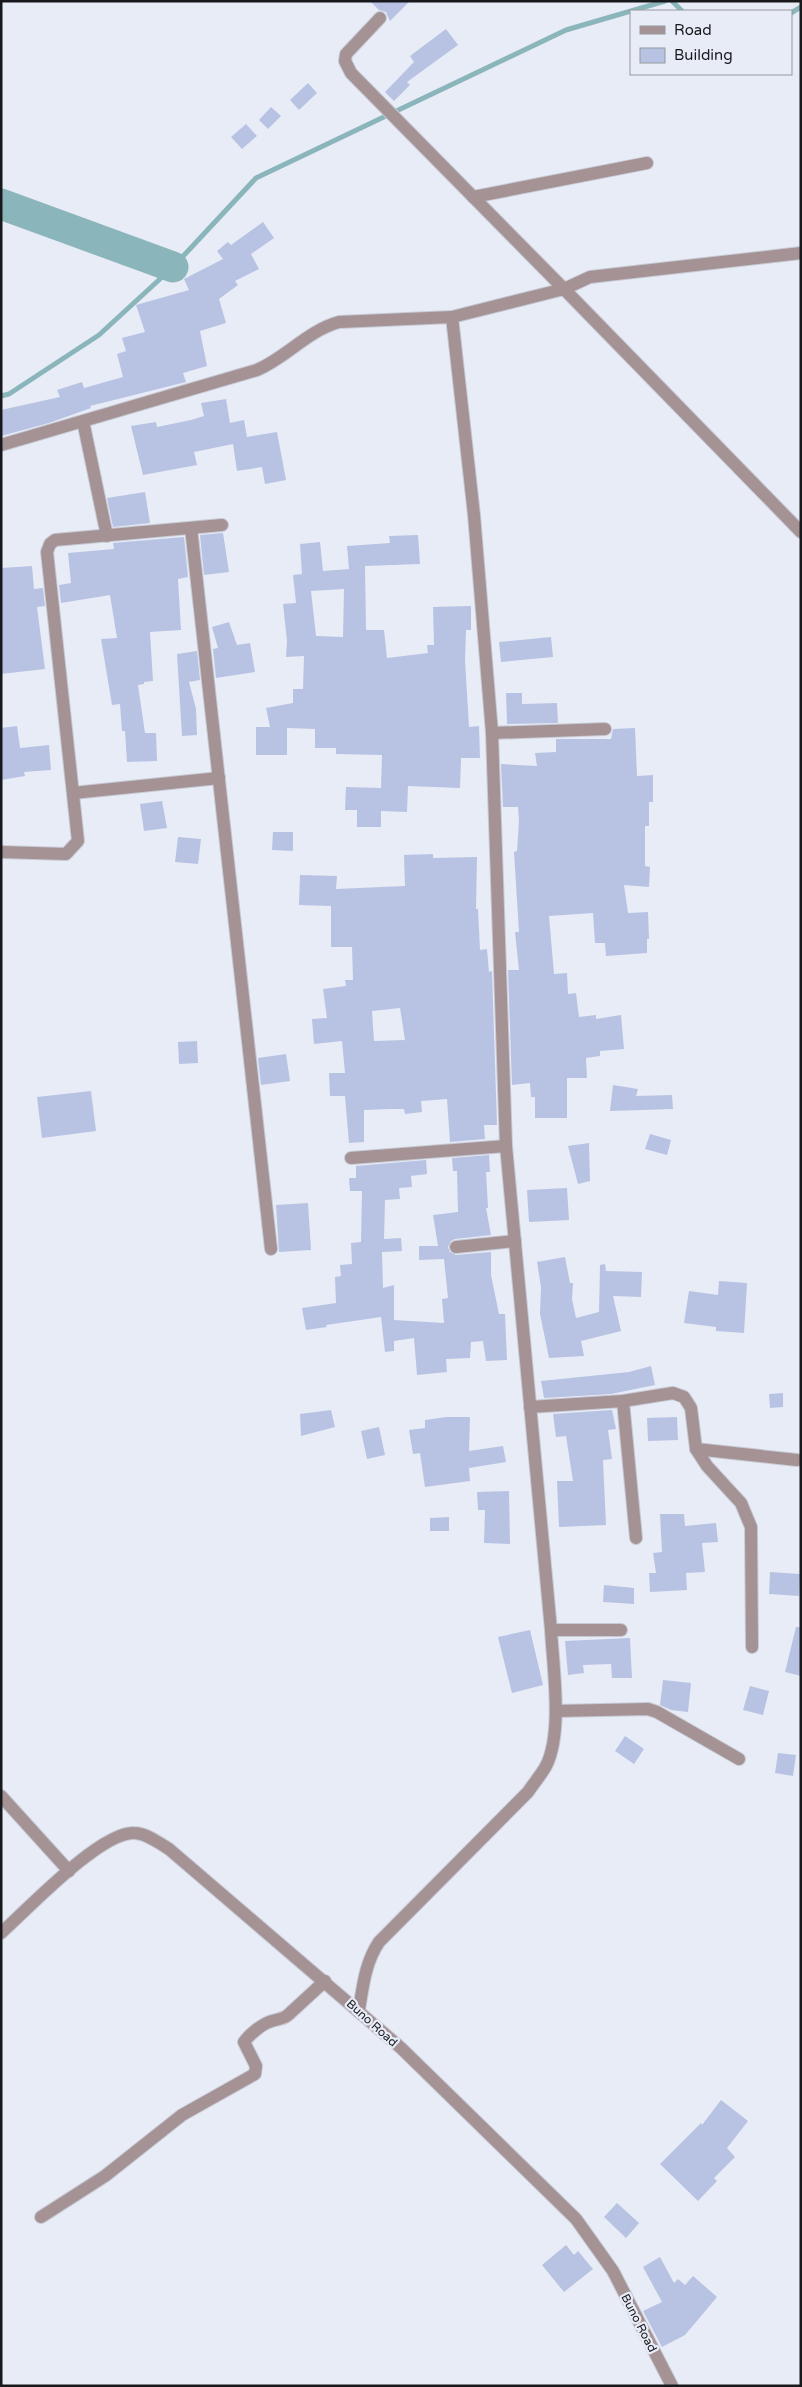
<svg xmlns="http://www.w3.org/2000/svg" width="802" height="2387" viewBox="0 0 802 2387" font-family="'Varela Round',sans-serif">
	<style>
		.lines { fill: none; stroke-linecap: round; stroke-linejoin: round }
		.stream { stroke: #8ab5ba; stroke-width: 5 }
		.river { stroke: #8ab5ba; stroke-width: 31 }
		.building { fill: #b8c3e3; fill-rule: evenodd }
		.minor-casing { stroke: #c7cad4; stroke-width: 14 }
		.minor { stroke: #a49294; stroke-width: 12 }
		.labels { text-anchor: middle; stroke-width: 4.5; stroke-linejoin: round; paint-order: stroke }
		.street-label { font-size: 12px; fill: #18191d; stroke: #e8ecf7 }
	</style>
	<rect width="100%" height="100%" fill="#e8ecf7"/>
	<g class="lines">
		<!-- stream -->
		<g class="stream">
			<polyline points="672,1 682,11"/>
			<polyline points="791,13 801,7"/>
			<polyline points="1,396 9,394 99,335 173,267 256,178 566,30 665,1"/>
		</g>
		<!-- river -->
		<polyline class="river" points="1,204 173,267"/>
	</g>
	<!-- building -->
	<g class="building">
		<polygon points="370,1 410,1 390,21 386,12 379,10"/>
		<polygon points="446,29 458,45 407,82 410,85 394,101 385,92 414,62 410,56"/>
		<polygon points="308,83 317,93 299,110 290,100"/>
		<polygon points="271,107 281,116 268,129 259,120"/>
		<polygon points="246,124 257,136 242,149 231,137"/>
		<polygon points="263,222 274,238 251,254 259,269 235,281 238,285 219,299 226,323 200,331 207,366 183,373 186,382 90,406 91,408 49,423 1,436 1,410 60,397 57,390 82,382 84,388 123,377 117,354 126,351 122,338 145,332 136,305 189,290 184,279 223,259 217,251 228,242 231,245"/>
		<polygon points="226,399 230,423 244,420 247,437 277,432 286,480 265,484 262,467 237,471 233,444 194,452 197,465 143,475 131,426 156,422 157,427 191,420 204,416 201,403"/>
		<polygon points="145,492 150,523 113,527 107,498"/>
		<polygon points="223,533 229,572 204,575 200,535"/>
		<path d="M418 535 420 564 365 566 366 630H384L387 658 428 653 427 645H434L433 607 471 606V630H466L465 660 469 727 479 726 480 758H461L460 788 408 786 407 812 381 811V827H357V810H345L346 787 381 788 382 755 336 754V748H315V729L287 728V755H256V727H270L266 708 293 703V689H303L304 656 286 657 287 641 283 604 296 603 293 575 302 574 300 544 320 542 323 571 349 569 347 546 390 543 389 536ZM344 589 343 637 316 636 311 591Z"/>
		<polygon points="184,537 188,577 178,579 181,630 150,632 153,681 144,682 144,684 138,685 145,733 156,733 157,761 127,762 125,731 122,731 120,704 112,705 101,639 117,638 110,595 61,603 59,585 71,583 68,553 114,549 113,543"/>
		<polygon points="32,566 34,589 43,588 45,606 37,607 45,669 1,674 1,568"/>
		<polygon points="229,622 237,645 250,643 255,672 216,678 213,649 218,648 212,627"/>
		<polygon points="551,637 553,657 501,662 499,642"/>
		<polygon points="197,651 200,680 189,682 196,709 197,735 182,736 177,654"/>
		<polygon points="506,693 522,693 522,704 557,703 558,723 507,724"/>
		<polygon points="17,726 20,748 49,745 51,770 24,772 25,776 1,780 1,728"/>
		<polygon points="635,728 637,776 653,775 653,802 649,802 649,826 645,826 645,866 650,867 649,887 624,885 628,913 648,912 649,939 647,939 647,953 606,956 605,943 595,943 593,913 549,916 554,974 567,973 568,994 576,993 579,1017 596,1015 596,1019 621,1015 624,1049 600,1051 600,1056 586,1058 587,1078 567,1078 567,1118 535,1118 535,1097 531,1097 530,1083 512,1085 508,970 519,970 515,932 519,932 514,852 517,851 519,821 518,807 503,807 501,764 537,766 535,753 556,752 556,739 611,739 613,729"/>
		<polygon points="162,801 167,828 144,831 140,804"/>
		<polygon points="273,832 293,832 293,851 272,850"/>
		<polygon points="178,837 201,839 198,864 175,862"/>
		<path d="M433 854V858L477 857 476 909H478L480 950 487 949 489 972 492 971 497 1125H484L485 1139 450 1142 447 1099 421 1101 422 1112 405 1114 404 1109H390L364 1110V1142L349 1143 345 1096H330L329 1073H345L342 1041 314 1044 312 1019 327 1018 323 989 346 986 345 980H353L352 947H331V906L299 905 300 875 337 876 336 889 405 886 404 855ZM400 1008 405 1040 374 1041 372 1011Z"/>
		<polygon points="197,1041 198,1063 179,1064 178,1042"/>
		<polygon points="286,1054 290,1081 261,1085 258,1058"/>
		<polygon points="613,1085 638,1089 636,1096 672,1095 673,1109 610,1111"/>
		<polygon points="91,1091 96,1131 42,1138 37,1097"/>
		<polygon points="650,1134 671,1140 667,1155 645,1149"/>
		<polygon points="589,1143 590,1181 578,1184 568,1146"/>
		<polygon points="489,1155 490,1172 486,1172 488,1208 486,1208 491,1235 455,1239 451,1241 448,1247 450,1252 456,1255 491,1252 491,1275 499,1314 505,1314 507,1360 486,1361 483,1341 471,1342 470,1358 446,1359 447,1372 417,1375 414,1338 394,1341 394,1351 385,1352 381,1317 326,1325 327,1327 306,1330 302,1308 336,1303 335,1277 341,1276 340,1265 352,1264 351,1243 361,1242 362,1191 350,1191 349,1178 356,1178 356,1166 426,1160 427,1174 411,1176 412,1187 399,1188 400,1199 385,1200 384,1239 401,1238 402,1251 382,1252 383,1288 394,1285 394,1320 444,1323 442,1299 448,1298 444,1259 419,1260 419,1246 438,1246 433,1215 458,1212 457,1171 453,1171 452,1158"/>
		<polygon points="567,1188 569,1220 529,1222 527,1190"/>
		<polygon points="308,1203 311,1250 279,1252 276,1205"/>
		<polygon points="565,1257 570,1283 573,1283 572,1299 576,1318 599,1312 600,1265 605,1264 606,1271 642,1272 641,1297 613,1296 621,1331 581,1341 584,1356 549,1358 540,1314 541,1287 537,1262"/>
		<polygon points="719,1281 747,1283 744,1333 716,1331 716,1327 684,1323 689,1291 718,1295"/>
		<polygon points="651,1366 655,1385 611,1394 544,1398 541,1381 629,1372"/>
		<polygon points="783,1393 783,1407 770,1408 769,1394"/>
		<polygon points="331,1410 335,1427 301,1436 300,1414"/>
		<polygon points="612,1410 616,1429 608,1430 612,1459 603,1460 606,1525 559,1527 557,1481 573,1481 566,1436 556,1437 553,1414"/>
		<polygon points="446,1417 470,1417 469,1451 503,1446 506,1462 469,1468 470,1481 425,1487 420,1453 413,1454 409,1430 425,1428 425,1420"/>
		<polygon points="677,1417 678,1440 648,1441 647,1418"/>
		<polygon points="379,1427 385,1455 367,1459 361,1431"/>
		<polygon points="509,1491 510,1544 484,1543 485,1510 478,1510 477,1492"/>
		<polygon points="660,1514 684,1514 685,1526 716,1523 718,1542 702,1543 705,1572 686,1573 687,1590 650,1592 649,1573 656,1573 653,1553 662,1552"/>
		<polygon points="449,1517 449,1531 430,1531 430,1518"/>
		<polygon points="770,1572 800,1574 799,1596 769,1594"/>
		<polygon points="604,1585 634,1588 634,1604 603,1602"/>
		<polygon points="796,1627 801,1627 801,1676 785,1672"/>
		<polygon points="530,1630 543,1685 512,1693 498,1637"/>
		<polygon points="630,1638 632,1678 612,1678 611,1664 583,1665 584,1673 568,1675 565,1641"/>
		<polygon points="663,1680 691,1683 688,1712 671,1710 660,1705"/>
		<polygon points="750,1686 769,1691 763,1715 743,1710"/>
		<polygon points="625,1736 644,1749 634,1764 615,1751"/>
		<polygon points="778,1753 796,1755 793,1776 775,1773"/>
		<polygon points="721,2100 748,2121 727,2148 735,2157 714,2178 717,2181 698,2201 660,2164 701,2123 702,2125"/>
		<polygon points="617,2203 639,2223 626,2238 604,2217"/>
		<polygon points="566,2245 574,2255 578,2251 593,2269 564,2292 542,2265"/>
		<polygon points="660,2257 674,2283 678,2279 685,2285 693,2276 717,2297 685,2335 662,2347 643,2311 662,2302 643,2267"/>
	</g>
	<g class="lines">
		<defs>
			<g id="minor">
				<polyline points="380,18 346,54 345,61 351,73 564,289 590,277 801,253"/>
				<polyline points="473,197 647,163"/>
				<polyline points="452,317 564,289 801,532"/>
				<polyline points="83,421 107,536"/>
				<path d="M1 445 257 370C287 357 307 331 339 322L452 317 474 515 492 733 506 1146 551 1630C553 1667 563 1733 546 1766 541 1775 534 1783 528 1792L379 1942C365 1963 363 1986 359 2010"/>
				<polyline points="191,528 271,1249"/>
				<polyline points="492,733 605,729"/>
				<polyline points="73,793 219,778"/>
				<polyline points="1,852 66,854 78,841 47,552 50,544 55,540 222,525"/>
				<polyline points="351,1158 506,1146"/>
				<polyline points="456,1247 515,1241"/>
				<polyline points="623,1401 636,1538"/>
				<polyline points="530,1407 623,1401 673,1393 684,1397 691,1408 696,1449 707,1466 741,1503 751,1527 752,1647"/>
				<polyline points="696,1449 797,1460"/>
				<polyline points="551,1630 621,1630"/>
				<polyline points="556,1711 648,1709 657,1712 739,1759"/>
				<polyline points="1,1796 69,1871"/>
				<path d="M1 1933C28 1909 100 1832 134 1833 146 1833 159 1843 169 1849L401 2048 576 2219 613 2271 672 2386"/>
				<path d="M41 2217 105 2176 182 2115 255 2074 256 2066 244 2042C249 2035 261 2025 269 2022 276 2019 282 2020 288 2015L325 1981"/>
			</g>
		</defs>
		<!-- minor casing -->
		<use href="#minor" class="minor-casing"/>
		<!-- minor -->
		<use href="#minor" class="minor"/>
	</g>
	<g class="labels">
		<!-- street labels -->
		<g class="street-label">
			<text transform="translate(372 2023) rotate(42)" y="4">Buno Road</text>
			<text transform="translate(639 2323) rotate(63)" y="4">Buno Road</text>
		</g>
	</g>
	<!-- border -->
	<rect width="802" height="2387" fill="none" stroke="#18191d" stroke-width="5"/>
	<!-- legend -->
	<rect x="630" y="10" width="162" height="65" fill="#e8ecf7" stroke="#9598a0"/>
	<rect x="640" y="26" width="25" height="8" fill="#a49294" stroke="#9598a0"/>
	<text x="674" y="35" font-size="15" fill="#18191d">Road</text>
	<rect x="640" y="48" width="25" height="15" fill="#b8c3e3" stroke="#9598a0"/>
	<text x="674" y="60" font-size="15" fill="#18191d">Building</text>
</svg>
